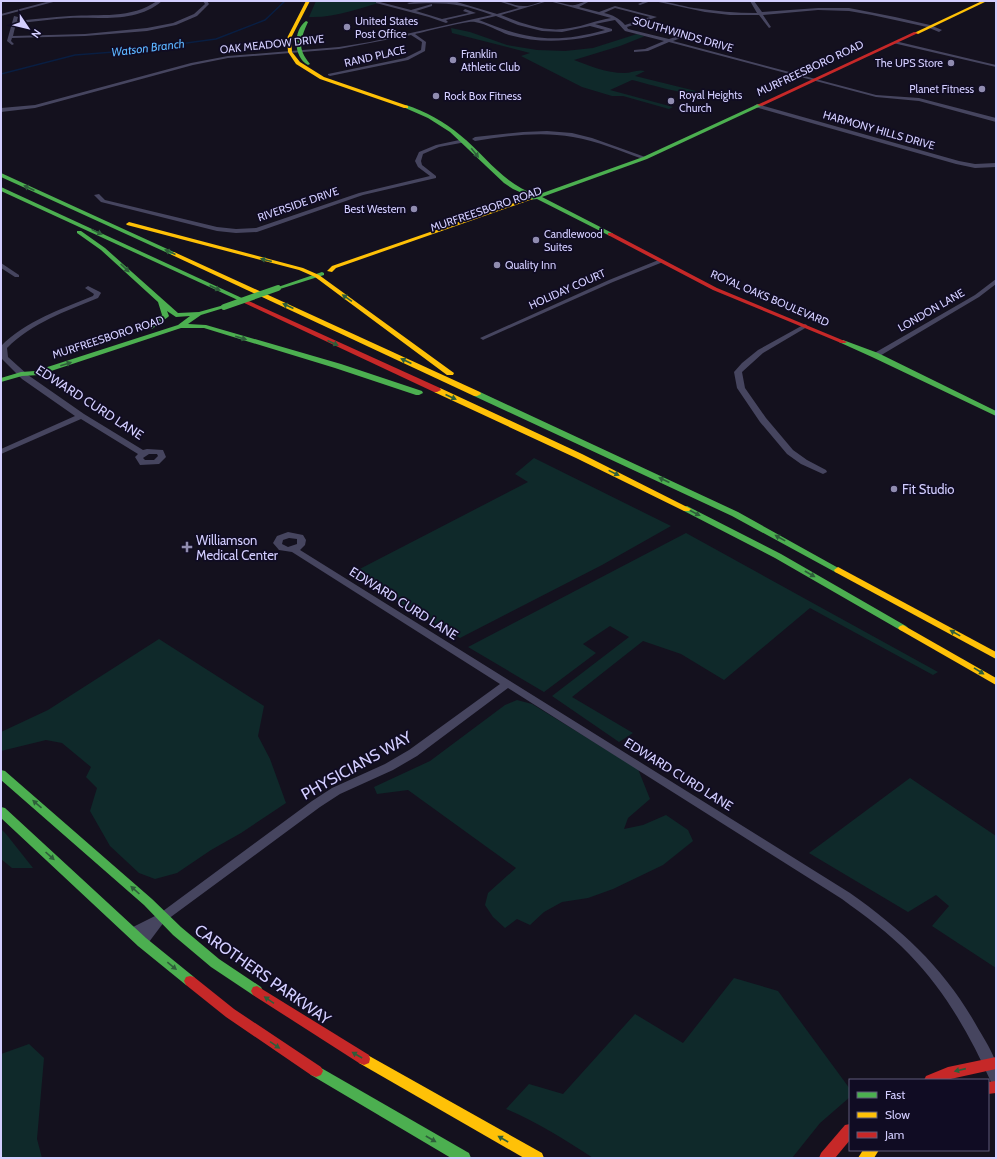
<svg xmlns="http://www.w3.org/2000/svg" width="997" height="1159" viewBox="0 0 997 1159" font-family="Cabin,sans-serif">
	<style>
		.green { fill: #0f292a }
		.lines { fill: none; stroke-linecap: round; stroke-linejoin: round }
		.stream { stroke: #091e42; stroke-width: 1.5 }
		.street { fill: #46455f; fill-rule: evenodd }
		.fast { fill: #4caf50; fill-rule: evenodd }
		.slow { fill: #ffc107; fill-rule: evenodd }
		.jam { fill: #c62828; fill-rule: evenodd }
		.fast-bridge { stroke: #4caf50; stroke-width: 6 }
		.oneway { fill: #2e5e3a }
		.poi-dot { fill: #908cb0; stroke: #100c23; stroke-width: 1.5 }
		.labels { text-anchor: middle; stroke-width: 3.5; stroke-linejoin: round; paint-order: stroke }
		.far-poi-label { font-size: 11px; fill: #d3ceff; stroke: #100c23; text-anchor: start }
		.far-street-label { font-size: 11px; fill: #d3ceff; stroke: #100c23 }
		.far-water-label { font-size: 12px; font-style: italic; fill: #5cb5ff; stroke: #100c23 }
		.street-label { font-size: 13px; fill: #d3ceff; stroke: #100c23 }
		.poi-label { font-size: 13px; fill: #d3ceff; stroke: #100c23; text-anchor: start }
		.near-street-label { font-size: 16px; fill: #d3ceff; stroke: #100c23 }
	</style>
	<rect width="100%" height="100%" fill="#14111e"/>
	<!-- green -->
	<g class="green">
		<path d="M316 1H386C360 8 335 18 309 17Z"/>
		<path d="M451 28 470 32 507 45 537 50 565 51 593 48 637 34 645 36 620 46 574 60C590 66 606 73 624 73 632 73 637 69 645 71L635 76 704 93C694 98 645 83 632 80L610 90 673 107 669 109 623 96H612L582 87 521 56 530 53 452 33Z"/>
		<polygon points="534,458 671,526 602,565 460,638 350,574 528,482 515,474"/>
		<polygon points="686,533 938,672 933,675 810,608 724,680 681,654 643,641 572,697 633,733 619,742 552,696 629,637 610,626 583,644 596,653 544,692 468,647"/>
		<polygon points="159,639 264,706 258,736 270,759 286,803 241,833 211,850 177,873 155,879 139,873 110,846 90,811 97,788 86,777 91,767 62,743 46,740 1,751 1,732 48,710"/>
		<polygon points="517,700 532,704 638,769 650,799 628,818 624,829 643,825 666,815 688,830 693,841 663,865 613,889 588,898 562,902 544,912 530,925 517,919 505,928 493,917 485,905 488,893 516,868 408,790 377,794 374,787 430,761 505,705"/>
		<polygon points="910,778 996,836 996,968 932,926 949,906 936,895 908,912 809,853"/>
		<polygon points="1,829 6,834 33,868 12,868 1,859"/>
		<path d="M734 978 778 991 850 1089V1097L820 1123 792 1158H593C565 1140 537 1122 506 1109L529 1084 563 1094 635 1014 683 1043Z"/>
		<polygon points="29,1044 44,1058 37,1139 42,1158 1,1158 1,1054"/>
	</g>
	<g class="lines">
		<!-- stream -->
		<polyline class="stream" points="1,74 75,55 127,51 216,39 265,20 285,1"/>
		<!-- street -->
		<g class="street">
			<polygon points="50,1 57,1 1,16 1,14"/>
			<path d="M157 1H162C137 23 100 17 69 18 52 19 34 22 16 23L13 36 85 34 147 28 173 23 194 14 205 4 203 1H207L209 4 197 16 176 25 147 31 85 36 12 38 11 41 14 44 12 45 7 41 14 16 18 17 17 21C35 19 52 17 70 16 100 14 131 19 157 1Z"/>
			<polygon points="376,1 411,10 432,4 432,6 416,11 442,19 469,13 463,11 465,9 476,13 446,20 448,22 446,23 429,17 376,3"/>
			<path d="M421 1 457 2 497 14 519 8 498 1C507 1 514 6 523 6 531 7 540 1 548 1L501 15C523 24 546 33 570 28 584 26 597 20 611 18L549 1C557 1 568 6 575 5 580 4 584 1 590 1L579 7 599 12 615 6 657 17 627 27 628 29 669 39 691 32V34L673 41 876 95 919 98 996 118V122L919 101 876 97 669 42 648 51 634 52V50L645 49 664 41 625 31 615 20 595 24 612 29V31C577 41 545 45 509 35 498 31 487 24 475 22 468 20 425 32 415 34L426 42 425 51 408 60 330 76 328 75V74L405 58 421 50 422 42 411 35 339 49 228 58 193 65 35 108 1 112V108L35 105 191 63 228 56 339 47 370 42 492 15C461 3 442 2 409 4L407 3ZM615 8 650 17 625 25C619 18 613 15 604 13ZM496 16 518 25 542 31 562 32 590 26 605 30C555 44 527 40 479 20Z"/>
			<polygon points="645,1 651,1 640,5 638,4"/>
			<path d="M654 1C668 1 681 6 694 8 715 11 736 13 757 13L750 1H754L762 12 818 8H849L895 17 930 25 942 30 939 32 927 27 872 15 849 11 818 10 763 15 771 27 769 28 759 15H730L705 12Z"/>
			<polygon points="895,41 996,65 996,67 893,43"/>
			<polygon points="757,104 959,161 975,164 996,163 996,167 975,168 956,164 755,107 754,106"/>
			<path d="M547 131 572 133 592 138 648 158 643 159C620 151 597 141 573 137 540 131 507 136 475 141L472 139 475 137 523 132Z"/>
			<polygon points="464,139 467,141 466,142 439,147 423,154 421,161 422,165 436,176 436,178 363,195 257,232 236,233 217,231 101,202 94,195 99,194 105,200 217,227 236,229 256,228 359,193 430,176 418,167 415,161 419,152 436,145"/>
			<polygon points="661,259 664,261 663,262 613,282 485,339 483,340 480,338 609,280"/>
			<polygon points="1,263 19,275 19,277 15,277 1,268"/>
			<polygon points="996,279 996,284 979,297 878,357 875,357 871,355 975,295"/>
			<path d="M88 286 100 292 101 293 98 298C65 312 33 322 7 348L8 357 28 375 84 414 143 450 147 449 163 450 166 457 159 464 140 465 135 457 138 454 81 419 1 454V449L75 416 22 379 1 358V346C27 320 60 310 93 296L94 294 85 288ZM149 454H157L158 456 154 460H145L143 458Z"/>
			<polygon points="805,324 807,325 807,327 763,353 742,372 745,388 766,418 793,450 807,460 826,470 827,472 823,474 801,464 787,454 760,422 737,388 734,372 742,363 758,350"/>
			<path d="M288 532 303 535 306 540 305 545 300 550 850 893C905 932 946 970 979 1030 985 1040 992 1051 996 1063 997 1069 996 1077 996 1084L991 1082C970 1035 945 991 909 954 889 933 865 916 842 899L508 688 417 756 393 770 340 794 320 807 164 922 146 946 142 947 138 946 136 942 141 935 133 938 129 937 127 933 129 929 159 914 312 801 332 788 385 764 409 750 500 684 292 552 279 550 273 543 277 536ZM289 538 297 539V544L288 547 282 544 283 540Z"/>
		</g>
		<!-- fast -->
		<g class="fast">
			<path d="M306 21 308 22C300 40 297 48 310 64L308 65C293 57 293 30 306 21Z"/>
			<path d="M758 104 763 105 647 159 542 197 612 233 613 234 610 236 537 199 528 200V198L531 197 513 189 504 183 450 132 428 118 403 107 406 105C425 111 445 122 460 135 487 157 502 183 537 195L643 157Z"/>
			<polygon points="1,173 176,253 177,254 172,255 1,177"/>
			<polygon points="1,187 244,299 245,300 244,301 240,301 1,191"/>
			<polygon points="77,231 81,231 105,248 178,313 199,312 224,305 227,307 201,315 188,324 206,325 341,364 422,391 423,393 419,395 416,395 335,368 204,328 181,328 39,375 22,376 1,382 1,378 21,372 35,371 178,325 190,316 176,317 167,311 169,316 168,317 152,329 148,329 148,327 162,315 158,302 101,250 77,233"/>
			<polygon points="322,272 324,273 324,275 280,289 275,288"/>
			<polygon points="843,340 878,353 996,411 996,416 872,357 841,343 839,342"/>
			<polygon points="474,392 480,392 738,512 842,570 838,573 835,572 732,516 474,396"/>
			<polygon points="687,506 781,554 906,626 908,628 903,631 900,630 775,558 684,511 683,509 684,507"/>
			<polygon points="1,770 5,771 152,899 181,927 219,959 261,987 263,991 261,995 257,996 253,995 211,967 173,935 144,905 1,780"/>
			<polygon points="1,807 5,808 146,938 194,977 196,981 194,985 190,986 186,985 138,946 1,818"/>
			<polygon points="316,1065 469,1153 471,1158 451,1158 311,1075 309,1071 311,1067"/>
		</g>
		<!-- slow -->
		<g class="slow">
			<polygon points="306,1 310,1 291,38 292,52 300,62 324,77 408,106 408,108 404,108 320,79 296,64 288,52 287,38"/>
			<polygon points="982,1 987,1 918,34 914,33"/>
			<polygon points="528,198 533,199 336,268 332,272 327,271 332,266"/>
			<polygon points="129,222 303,268 319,275 454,373 453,375 447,375 315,277 299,270 127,225 126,224"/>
			<polygon points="174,252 480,392 481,394 477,396 474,396 172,255 171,254"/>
			<polygon points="434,388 440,388 582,454 691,509 690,511 684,511 576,458 434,392"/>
			<polygon points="838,567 996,652 996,659 835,572 834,570"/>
			<polygon points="903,625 996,678 996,685 900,630 898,628 900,626"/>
			<polygon points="364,1053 542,1153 544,1158 524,1158 359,1063 358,1059 359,1055"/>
			<polygon points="863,1150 879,1150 874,1158 858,1158"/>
		</g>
		<!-- jam -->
		<g class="jam">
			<polygon points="914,32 918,33 762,106 757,105"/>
			<polygon points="608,233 612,233 717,288 847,342 845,343 841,343 713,290 608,235"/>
			<polygon points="242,298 440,388 441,390 437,392 434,392 240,301 240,299"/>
			<polygon points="190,976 194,977 234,1009 321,1067 323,1071 321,1075 316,1077 311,1075 226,1017 186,985 184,981 186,977"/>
			<polygon points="257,986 369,1055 370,1059 369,1063 364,1065 359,1063 253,995 251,991 253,987"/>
			<polygon points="996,1057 996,1069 946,1080 924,1080 926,1076 948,1067"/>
			<polygon points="996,1081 996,1093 988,1094 988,1082"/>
			<polygon points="850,1124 850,1140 835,1158 819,1158 821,1153 845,1125"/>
		</g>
		<!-- fast-bridge -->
		<polyline class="fast-bridge" points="224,307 278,288"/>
	</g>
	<!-- one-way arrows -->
	<defs><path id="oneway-solid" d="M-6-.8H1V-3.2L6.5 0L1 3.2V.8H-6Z"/></defs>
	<g class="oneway">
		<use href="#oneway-solid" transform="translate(475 153) rotate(51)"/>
		<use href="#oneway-solid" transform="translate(29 188) rotate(-155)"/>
		<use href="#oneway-solid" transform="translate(97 232) rotate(26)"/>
		<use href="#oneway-solid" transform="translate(170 252) rotate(-156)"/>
		<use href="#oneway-solid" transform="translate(266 260) rotate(-166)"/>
		<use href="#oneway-solid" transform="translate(125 268) rotate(43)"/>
		<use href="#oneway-solid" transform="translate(215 288) rotate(25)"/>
		<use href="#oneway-solid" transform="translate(347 298) rotate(-145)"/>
		<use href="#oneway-solid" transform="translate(288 306) rotate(-155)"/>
		<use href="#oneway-solid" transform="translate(241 338) rotate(16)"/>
		<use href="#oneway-solid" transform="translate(333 343) rotate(24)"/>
		<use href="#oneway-solid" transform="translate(406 361) rotate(-155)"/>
		<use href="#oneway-solid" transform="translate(66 364) rotate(-17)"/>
		<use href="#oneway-solid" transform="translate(451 397) rotate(24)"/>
		<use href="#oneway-solid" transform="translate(614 473) rotate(26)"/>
		<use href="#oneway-solid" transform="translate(664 480) rotate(-155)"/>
		<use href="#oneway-solid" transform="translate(695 513) rotate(28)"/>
		<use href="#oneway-solid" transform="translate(780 538) rotate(-151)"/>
		<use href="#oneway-solid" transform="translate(810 574) rotate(30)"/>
		<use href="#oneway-solid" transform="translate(955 633) rotate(-151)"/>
		<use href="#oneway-solid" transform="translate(979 671) rotate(32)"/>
		<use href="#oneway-solid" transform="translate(37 804) rotate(-139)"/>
		<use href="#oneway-solid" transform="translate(50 856) rotate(42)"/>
		<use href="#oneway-solid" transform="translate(135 890) rotate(-138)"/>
		<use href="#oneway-solid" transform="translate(172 966) rotate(39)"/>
		<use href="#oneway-solid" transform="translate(269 1000) rotate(-146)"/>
		<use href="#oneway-solid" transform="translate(275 1045) rotate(34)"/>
		<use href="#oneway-solid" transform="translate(357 1055) rotate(-150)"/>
		<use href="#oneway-solid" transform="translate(960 1070) rotate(167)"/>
		<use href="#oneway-solid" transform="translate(431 1139) rotate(30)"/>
		<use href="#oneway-solid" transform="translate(503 1139) rotate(-150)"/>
	</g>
	<!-- markers -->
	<g class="poi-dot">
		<circle cx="347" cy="27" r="4"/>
		<circle cx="453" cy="60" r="4"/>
		<circle cx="951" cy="63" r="4"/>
		<circle cx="982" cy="89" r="4"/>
		<circle cx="436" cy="96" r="4"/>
		<circle cx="671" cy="101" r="4"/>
		<circle cx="414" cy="209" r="4"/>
		<circle cx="536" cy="240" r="4"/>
		<circle cx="497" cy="265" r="4"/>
		<circle cx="894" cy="489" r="4"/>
		<path d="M185 541h4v4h4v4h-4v4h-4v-4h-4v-4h4z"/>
	</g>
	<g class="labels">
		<!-- far-poi labels -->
		<g class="far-poi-label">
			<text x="355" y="25">United States<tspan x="355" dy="13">Post Office</tspan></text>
			<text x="461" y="58">Franklin<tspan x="461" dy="13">Athletic Club</tspan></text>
			<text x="943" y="67" text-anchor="end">The UPS Store</text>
			<text x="974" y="93" text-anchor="end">Planet Fitness</text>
			<text x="679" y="99">Royal Heights<tspan x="679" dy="13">Church</tspan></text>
			<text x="444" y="100">Rock Box Fitness</text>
			<text x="406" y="213" text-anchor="end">Best Western</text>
			<text x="544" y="238">Candlewood<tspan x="544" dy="13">Suites</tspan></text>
			<text x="505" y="269">Quality Inn</text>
		</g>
		<!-- far-street labels -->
		<g class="far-street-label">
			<text transform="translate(683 34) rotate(16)" y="4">SOUTHWINDS DRIVE</text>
			<text transform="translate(272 44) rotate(-6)" y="4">OAK MEADOW DRIVE</text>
			<text transform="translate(375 56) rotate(-13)" y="4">RAND PLACE</text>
			<text transform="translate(810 68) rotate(-25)" y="4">MURFREESBORO ROAD</text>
			<text transform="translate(879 130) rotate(16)" y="4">HARMONY HILLS DRIVE</text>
			<text transform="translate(298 204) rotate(-19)" y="4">RIVERSIDE DRIVE</text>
			<text transform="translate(486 209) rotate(-19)" y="4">MURFREESBORO ROAD</text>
			<text transform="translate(567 289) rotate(-24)" y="4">HOLIDAY COURT</text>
			<text transform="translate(770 298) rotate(23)" y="4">ROYAL OAKS BOULEVARD</text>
			<text transform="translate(931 310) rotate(-30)" y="4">LONDON LANE</text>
			<text transform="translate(108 337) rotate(-18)" y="4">MURFREESBORO ROAD</text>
		</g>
		<!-- far-water labels -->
		<g class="far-water-label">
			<text transform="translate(148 48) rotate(-7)" y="4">Watson Branch</text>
		</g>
		<!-- street labels -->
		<g class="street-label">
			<text transform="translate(90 402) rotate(33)" y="5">EDWARD CURD LANE</text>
			<text transform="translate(404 603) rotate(32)" y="5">EDWARD CURD LANE</text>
			<text transform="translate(679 774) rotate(32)" y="5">EDWARD CURD LANE</text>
		</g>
		<!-- poi labels -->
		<g class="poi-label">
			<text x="902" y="494">Fit Studio</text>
			<text x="196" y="545">Williamson<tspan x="196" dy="15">Medical Center</tspan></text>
		</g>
		<!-- near-street labels -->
		<g class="near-street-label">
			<text transform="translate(356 765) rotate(-29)" y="6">PHYSICIANS WAY</text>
			<text transform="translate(263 974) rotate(35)" y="6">CAROTHERS PARKWAY</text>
		</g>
	</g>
	<!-- border -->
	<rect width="997" height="1159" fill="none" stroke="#d3ceff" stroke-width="4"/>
	<!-- legend -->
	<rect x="849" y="1079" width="140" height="72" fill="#100c23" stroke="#5e5a7b"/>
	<rect x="857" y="1092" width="20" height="6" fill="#4caf50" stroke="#5e5a7b"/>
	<text x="885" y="1099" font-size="12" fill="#d3ceff">Fast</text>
	<rect x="857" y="1112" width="20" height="6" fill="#ffc107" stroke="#5e5a7b"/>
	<text x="885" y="1119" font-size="12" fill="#d3ceff">Slow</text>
	<rect x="857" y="1132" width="20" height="6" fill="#c62828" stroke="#5e5a7b"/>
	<text x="885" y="1139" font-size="12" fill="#d3ceff">Jam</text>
	<!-- north arrow -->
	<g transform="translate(28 28) rotate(125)" stroke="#100c23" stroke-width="3" paint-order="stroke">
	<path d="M0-3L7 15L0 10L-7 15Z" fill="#d3ceff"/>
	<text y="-6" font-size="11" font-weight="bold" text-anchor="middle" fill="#d3ceff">N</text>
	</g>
</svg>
